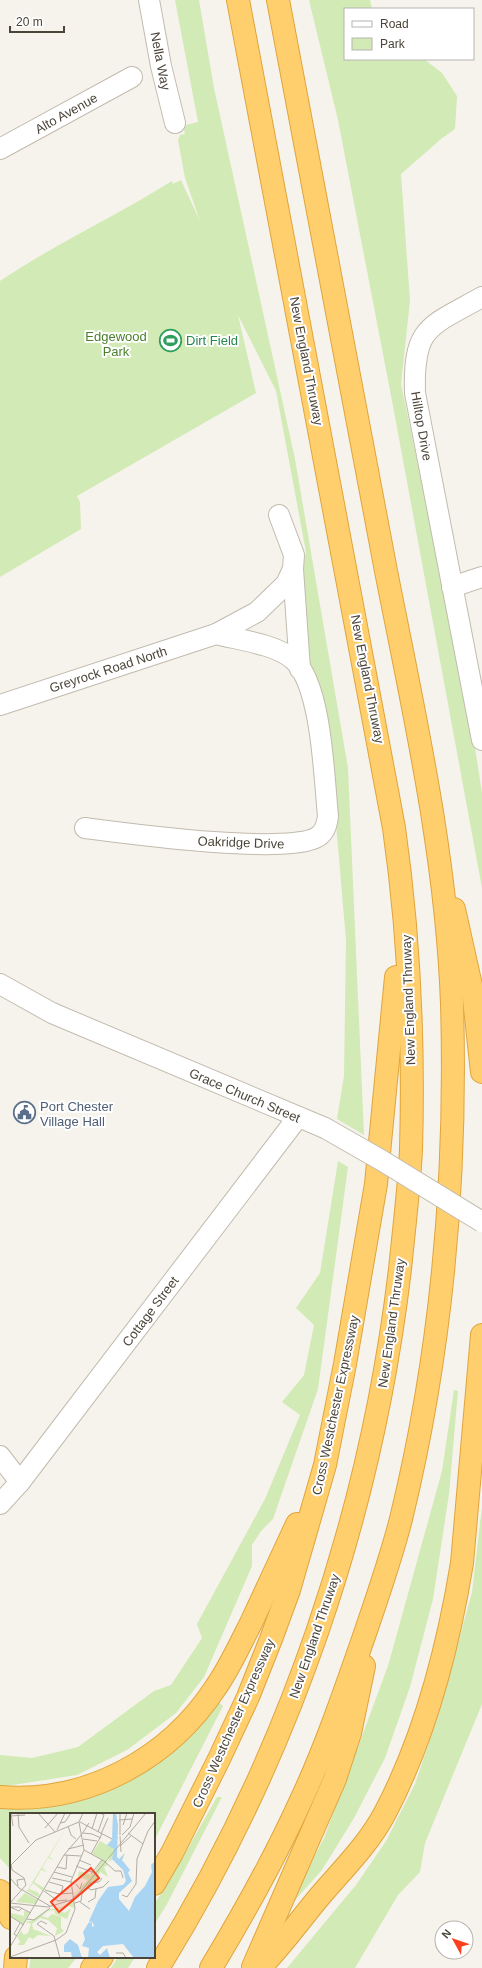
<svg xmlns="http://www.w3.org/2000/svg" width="482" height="1968" viewBox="0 0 482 1968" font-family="Helvetica,sans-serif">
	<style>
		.green { fill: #d2eab5 }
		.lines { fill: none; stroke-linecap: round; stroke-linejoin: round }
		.minor-casing { stroke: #c2bbae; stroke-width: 22 }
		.highway-casing { stroke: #e0a43c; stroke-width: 24 }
		.minor { stroke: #fff; stroke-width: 20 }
		.highway { stroke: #ffcf6e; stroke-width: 22 }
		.minor-bridge-casing { stroke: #c2bbae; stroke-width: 22; stroke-linecap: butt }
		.minor-bridge { stroke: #fff; stroke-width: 20 }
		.labels { text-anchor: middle; stroke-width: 4; stroke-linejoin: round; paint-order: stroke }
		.street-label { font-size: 13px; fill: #4b4439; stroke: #fff }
		.park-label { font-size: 13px; fill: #4a7f2a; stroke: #fff }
		.leisure-label { font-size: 13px; fill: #27864d; stroke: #fff; text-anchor: start }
		.service-label { font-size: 13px; fill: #4e5e75; stroke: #fff; text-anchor: start }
		.inset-road { fill: none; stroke: #b2ada4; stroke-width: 1 }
		.view { fill: #fc3f1d; fill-opacity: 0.15; stroke: #fc3f1d; stroke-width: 2 }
		.inset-edge { fill: none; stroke: #4b4439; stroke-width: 2 }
	</style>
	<rect width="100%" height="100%" fill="#f6f3ec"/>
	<!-- green -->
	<g class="green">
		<path d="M175 0H199L214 88 295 459 348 768 364 1135 337 1119 344 1076 346 940 336 824 302 623 299 588 306 552 276 391 238 315 256 393 77 496 80 502 81 529 0 577V281C55 244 116 216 172 181L173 184 181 180 200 221 185 178 178 140 180 135 185 134 184 130 186 125 198 122Z"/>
		<polygon points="309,0 370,0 372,9 345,9 345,59 424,59 442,73 457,96 455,129 441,139 401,174 410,301 401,384 468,703 482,793 482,888 393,406 338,120"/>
		<polygon points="338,1161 348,1167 318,1389 273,1519 261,1531 252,1545 252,1566 204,1677 176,1713 127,1750 77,1775 0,1787 0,1755 32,1758 78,1747 154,1691 171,1685 202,1638 197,1624 265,1499 300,1415 282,1402 304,1375 314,1325 296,1308 320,1273"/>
		<polygon points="454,1390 458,1391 449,1494 433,1599 410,1687 385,1758 354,1818 322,1870 287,1909 324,1838 388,1666 442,1471"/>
		<polygon points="482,1506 482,1704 425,1843 420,1872 398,1895 355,1968 287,1968 356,1885 386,1841 415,1784 439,1713 472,1592"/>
		<polygon points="217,1701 223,1706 154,1841 154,1814 11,1814 11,1870 0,1858 0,1808 55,1804"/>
		<polygon points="217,1797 222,1797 167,1904 154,1925 154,1904 167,1885"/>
		<polygon points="31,1957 77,1957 68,1968 29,1968"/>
		<polygon points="118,1957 135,1957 128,1968 111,1968"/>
	</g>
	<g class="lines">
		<defs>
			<g id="minor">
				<polyline points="149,0 161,66 175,123"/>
				<polyline points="0,149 132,77"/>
				<path d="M482 297C429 327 413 326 415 393L482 740"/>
				<polyline points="293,569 300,669"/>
				<polyline points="452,587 482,577"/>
				<polyline points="0,705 216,634 257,612 286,584 293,569 294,555 279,515"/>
				<path d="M85 828C123 833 297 857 320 835 326 830 327 823 328 816 324 778 322 687 294 660 276 644 239 640 216 634"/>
				<polyline points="0,984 52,1013 325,1128"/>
				<polyline points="0,1456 20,1482"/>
				<polyline points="0,1504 20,1482 298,1117"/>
			</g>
			<g id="highway">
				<polyline points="454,909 474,999 482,1072"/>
				<path d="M0 1797C87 1804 169 1759 216 1687 230 1667 240 1644 251 1623 266 1590 282 1557 297 1524"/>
				<polyline points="154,1884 172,1853 219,1759 248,1697 271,1639 289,1590 325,1465 345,1364 376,1184 396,977"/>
				<polyline points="0,1891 11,1918"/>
				<polyline points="253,1967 335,1779 350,1733 364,1666"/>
				<polyline points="15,1968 16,1957"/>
				<polyline points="92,1968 102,1957"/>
				<path d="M158 1968C289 1757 371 1515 400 1269 404 1229 409 1189 411 1150 414 1044 409 933 394 828L238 0"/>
				<path d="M211 1968C244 1913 276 1856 302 1798 325 1749 343 1696 361 1645 375 1604 390 1562 401 1519 442 1351 457 1176 452 1004 447 858 414 713 386 571 350 380 314 190 278 0"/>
				<path d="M260 1968C282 1945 300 1920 320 1896 343 1869 368 1845 385 1813 425 1737 448 1648 462 1563L482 1335"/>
			</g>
		</defs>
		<!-- minor casing -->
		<use href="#minor" class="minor-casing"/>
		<!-- highway casing -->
		<use href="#highway" class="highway-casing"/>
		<!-- minor -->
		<use href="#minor" class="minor"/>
		<!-- highway -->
		<use href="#highway" class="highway"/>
		<defs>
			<polyline id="minor-bridge" points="325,1128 381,1160 482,1222"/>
		</defs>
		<!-- minor-bridge casing -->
		<use href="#minor-bridge" class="minor-bridge-casing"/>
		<!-- minor-bridge -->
		<use href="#minor-bridge" class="minor-bridge"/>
	</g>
	<!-- icons -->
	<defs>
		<symbol id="stadium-ring" viewBox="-11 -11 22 22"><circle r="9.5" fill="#fff" stroke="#2e9e5b" stroke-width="1.5"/><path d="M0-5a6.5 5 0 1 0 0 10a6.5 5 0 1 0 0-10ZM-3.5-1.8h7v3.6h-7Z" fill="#2e9e5b"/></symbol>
		<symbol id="civic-ring" viewBox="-11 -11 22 22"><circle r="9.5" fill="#fff" stroke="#5c6f8a" stroke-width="1.5"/><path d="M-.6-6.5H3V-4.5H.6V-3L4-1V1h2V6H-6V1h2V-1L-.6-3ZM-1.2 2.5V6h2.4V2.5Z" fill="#5c6f8a"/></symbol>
	</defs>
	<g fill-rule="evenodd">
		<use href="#stadium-ring" x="158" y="328" width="25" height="25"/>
		<use href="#civic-ring" x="12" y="1100" width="25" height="25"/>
	</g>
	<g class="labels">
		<!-- street labels -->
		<g class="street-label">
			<text transform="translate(161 61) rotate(79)" y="5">Nella Way</text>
			<text transform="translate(66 113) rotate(-29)" y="5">Alto Avenue</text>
			<text transform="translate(307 361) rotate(79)" y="5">New England Thruway</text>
			<text transform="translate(422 426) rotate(80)" y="5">Hilltop Drive</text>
			<text transform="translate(108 669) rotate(-18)" y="5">Greyrock Road North</text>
			<text transform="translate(368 679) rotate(79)" y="5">New England Thruway</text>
			<text transform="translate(241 842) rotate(2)" y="5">Oakridge Drive</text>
			<text transform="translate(408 1000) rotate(-92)" y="5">New England Thruway</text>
			<text transform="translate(245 1095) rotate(23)" y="5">Grace Church Street</text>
			<text transform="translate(150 1311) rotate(-53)" y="5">Cottage Street</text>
			<text transform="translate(391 1323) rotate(-82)" y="5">New England Thruway</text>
			<text transform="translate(335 1405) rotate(-78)" y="5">Cross Westchester Expressway</text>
			<text transform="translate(314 1636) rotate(-71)" y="5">New England Thruway</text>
			<text transform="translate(233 1723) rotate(-66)" y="5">Cross Westchester Expressway</text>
		</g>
		<!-- park labels -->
		<g class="park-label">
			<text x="116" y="341">Edgewood<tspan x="116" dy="15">Park</tspan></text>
		</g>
		<!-- leisure labels -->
		<g class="leisure-label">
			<text x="186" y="345">Dirt Field</text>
		</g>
		<!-- service labels -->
		<g class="service-label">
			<text x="40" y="1111">Port Chester<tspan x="40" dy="15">Village Hall</tspan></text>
		</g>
	</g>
	<!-- overview -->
	<g transform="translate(10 1813)">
		<rect width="145" height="145" fill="#f6f3ec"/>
		<path d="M57 13 39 44 44 47 38 45 32 55 37 59 31 57 24 69 34 75 39 66 37 65 39 66 33 78 23 70 19 76 27 79 30 82 29 85 17 78ZM103 25 102 30 98 31 104 36V41L102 47 98 49 100 45 96 46 98 52 94 54 98 64 90 59 87 66 65 87 71 75 64 82V81L78 67 68 63 69 58 81 62 85 58 92 47 82 41 90 28 97 32ZM15 80 28 87 26 91 6 89ZM64 87V95L59 93 45 97 55 100 61 95 57 106 45 101 44 97 38 98 32 103 38 105 42 101 51 104V115L54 118 45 123 47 115 38 107 30 105 22 111 23 116 41 123 28 122 23 126 19 124 14 132H8L10 128 7 124 11 118 14 122 18 120 21 111 18 109 16 112 17 108H21L37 97 52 94ZM14 98 20 99 13 111 0 103 1 100 14 103Z" fill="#d2eab5"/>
		<path d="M103 0H106L108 12 107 44 109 46 115 40 112 47 120 57 118 60 122 68 109 80V86L119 98 125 84 135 73 142 59 141 52 145 48V145H124L113 131 93 133 87 139 90 142 97 135 100 145H78L79 135 72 133 75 126 73 119 79 109 82 110V114L84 113 83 110 79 108 88 88 98 74 113 72 116 68 113 57 102 46 104 36 97 32 102 27ZM60 126 68 132 72 145H62L61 139H54V132Z" fill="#a9d4f2"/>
		<path class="inset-road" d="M1 0 3 13M8 0 9 14 19 30M28 0 45 19M110 0V22M0 3 15 2M109 7 122 6M70 9 102 26M50 10 55 9 61 0M113 12 117 0M58 13 61 22 66 26M35 15 48 0M82 16 87 0M47 17 55 0M88 19 94 2 90 0M73 20 82 21 91 25M118 20 133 31M91 21 98 5M112 22 120 14 124 0M110 23 111 39M73 26 87 28M110 33 121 23M58 36 74 32M74 37 94 48 105 58H111L113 65M81 41 92 21M54 42 71 43M69 47 81 52M1 52 26 27 69 9 73 0M66 53 82 59M47 54 56 56 57 42M44 59 62 64M81 61 92 47M0 65 9 75 40 93M42 65 61 69M39 69 53 73 51 81M66 71 70 76 72 70M8 73 7 67 14 66M77 74 81 77 93 74 99 68M35 77 49 81 63 80M34 78 48 88 57 87M112 82 117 84 126 71 127 46 138 18 145 8M70 89 80 96M78 89 85 85 86 76M0 90 38 94 61 87 71 78 136 0M0 90 16 72 14 65 2 57 1 51M65 90 71 88 72 81 80 70 89 69 92 65M0 94H9L21 100M0 94 9 98 12 95M0 103 14 112M17 106 24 107 40 95M37 111 31 108 27 111 44 123 50 145M7 123 4 121 10 110M0 134 54 42 72 21 79 10M106 140H113L116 145M0 144 46 127 56 120 65 96 61 68 74 37 69 9"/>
		<path class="view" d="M81 55 89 65 49 99 41 89Z"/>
		<rect width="145" height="145" class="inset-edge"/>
	</g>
	<!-- legend -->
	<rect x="344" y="8" width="130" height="52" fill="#ffffff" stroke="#b7b4b0"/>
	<rect x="352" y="21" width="20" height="6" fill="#ffffff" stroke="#b7b4b0"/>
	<text x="380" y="28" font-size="12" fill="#4b4439">Road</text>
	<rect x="352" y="38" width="20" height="12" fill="#d2eab5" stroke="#b7b4b0"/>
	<text x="380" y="48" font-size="12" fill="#4b4439">Park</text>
	<!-- north arrow -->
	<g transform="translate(454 1940) rotate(310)"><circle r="19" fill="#ffffff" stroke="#b7b4b0"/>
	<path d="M0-3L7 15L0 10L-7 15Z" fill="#fc3f1d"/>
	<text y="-6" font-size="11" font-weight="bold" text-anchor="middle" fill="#4b4439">N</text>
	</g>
	<!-- scale -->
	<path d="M10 26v6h54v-6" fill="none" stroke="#4b4439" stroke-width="2"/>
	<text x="16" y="26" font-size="12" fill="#4b4439" stroke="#ffffff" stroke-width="3" paint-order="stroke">20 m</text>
</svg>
